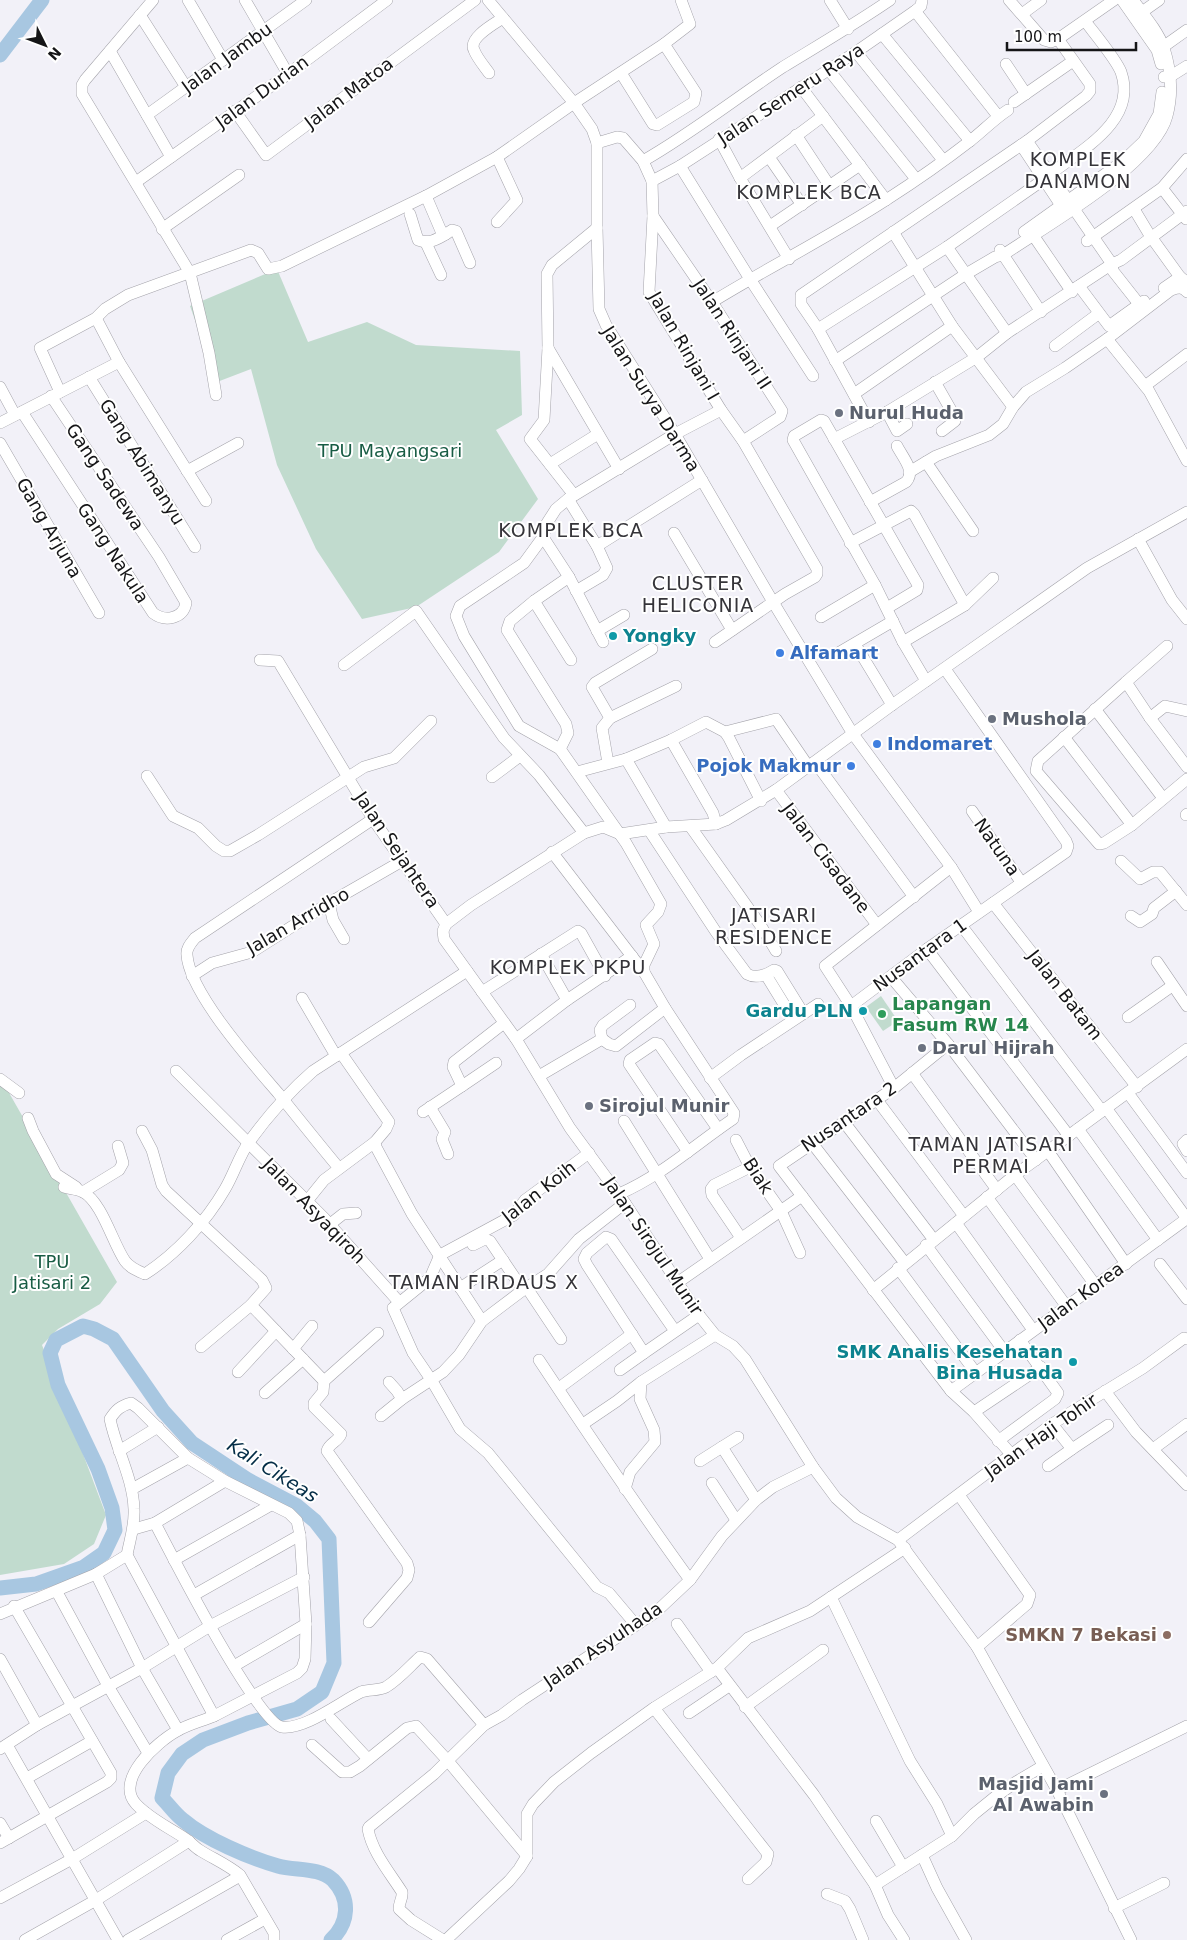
<svg xmlns="http://www.w3.org/2000/svg" width="1187" height="1940" viewBox="0 0 1187 1940" font-family="'DejaVu Sans',sans-serif">
<style>
.green{fill:#c1dbce}
.lines{fill:none;stroke-linecap:round;stroke-linejoin:round}
.river{stroke:#a8c7e1;stroke-width:15}
.minor-casing{stroke:#a4a3aa;stroke-width:12}
.minor{stroke:#fff;stroke-width:11}
.worship-dot{fill:#6b7280;stroke:#fff;stroke-width:2}
.culture-dot{fill:#0f9aa8;stroke:#fff;stroke-width:2}
.shop-dot{fill:#3f7fe0;stroke:#fff;stroke-width:2}
.leisure-dot{fill:#2e9e5b;stroke:#fff;stroke-width:2}
.education-dot{fill:#8d6e63;stroke:#fff;stroke-width:2}
.labels{text-anchor:middle;stroke-width:4;stroke-linejoin:round;paint-order:stroke}
.street-label{font-size:18px;fill:#151517;stroke:#fff}
.worship-label{font-size:18px;font-weight:bold;fill:#5b616d;stroke:#fff;text-anchor:start}
.park-label{font-size:18px;fill:#185c44;stroke:#fff}
.culture-label{font-size:18px;font-weight:bold;fill:#0d838f;stroke:#fff;text-anchor:end}
.shop-label{font-size:18px;font-weight:bold;fill:#366cbe;stroke:#fff;text-anchor:start}
.leisure-label{font-size:18px;font-weight:bold;fill:#27864d;stroke:#fff;text-anchor:start}
.education-label{font-size:18px;font-weight:bold;fill:#785e54;stroke:#fff;text-anchor:end}
.neighbourhood-label{font-size:19px;letter-spacing:1px;fill:#353439;stroke:#fff}
.water-label{font-size:19px;font-style:italic;fill:#042d46;stroke:#fff}
</style>
<rect width="100%" height="100%" fill="#f2f1f8"/>
<g class="green">
<polygon points="277,269 308,342 367,322 416,345 520,351 522,415 496,430 538,499 499,552 416,607 362,619 316,549 277,465 251,369 217,382 190,306"/>
<polygon points="881,996 898,1021 883,1031 866,1007"/>
<polygon points="0,1077 117,1282 100,1304 58,1329 42,1345 106,1515 94,1544 64,1564 0,1575"/>
</g>
<g class="lines">
<g class="river">
<polyline points="0,55 42,0"/>
<path d="M0 1588 36 1584 84 1567 104 1553 115 1530 112 1508 98 1469 58 1385 50 1353 56 1340 83 1326 94 1329 113 1339 163 1411 192 1443 248 1480 297 1506 315 1521 329 1539 334 1663 322 1692 297 1709 248 1723 203 1740 182 1754 168 1773 162 1798C169 1805 175 1814 183 1820 205 1839 250 1858 278 1866 295 1871 319 1867 333 1880 351 1899 349 1923 331 1940"/>
</g>
<g class="minor-casing">
<g id="minor">
<polyline points="153,0 85,80 82,85 82,94 190,273 209,353 216,395"/>
<polyline points="188,0 223,60"/>
<polyline points="245,0 288,74"/>
<polyline points="488,0 574,103 592,129 597,143 597,228 599,309 606,325 675,434 773,602 853,734 951,867 979,912"/>
<polyline points="830,0 848,29"/>
<polyline points="1009,0 1044,40 1051,42 1058,39 1114,0"/>
<polyline points="1122,0 1157,50 1161,64"/>
<polyline points="915,11 998,116"/>
<polyline points="1142,12 1159,0"/>
<polyline points="1022,14 1041,0"/>
<polyline points="140,15 186,87"/>
<polyline points="882,34 970,141"/>
<polyline points="1163,47 1187,30"/>
<polyline points="110,51 171,157"/>
<polyline points="856,52 943,160"/>
<polyline points="1006,64 1026,94"/>
<polyline points="828,69 916,179"/>
<path d="M489 73C484 66 477 58 474 50 468 38 494 24 503 18"/>
<polyline points="621,73 653,124 657,125 694,102 696,93 664,44"/>
<polyline points="1164,77 1171,76 1187,66"/>
<polyline points="801,87 886,200"/>
<polyline points="1014,102 1073,61"/>
<polyline points="235,111 266,155 475,0"/>
<polyline points="147,115 306,0"/>
<polyline points="796,135 829,185"/>
<polyline points="719,139 740,178 789,259"/>
<polyline points="1027,141 1112,264 1113,271 1139,304"/>
<polyline points="597,143 617,137 623,138 643,161 652,181 653,216 649,292 721,410 743,441 817,569 817,574 815,577 785,594 715,642"/>
<polyline points="1021,145 1066,213"/>
<polyline points="769,157 802,205"/>
<path d="M643 161C692 133 736 98 783 67 819 45 855 24 890 0"/>
<polyline points="680,166 750,279 813,376"/>
<path d="M1049 175C1081 150 1138 121 1121 72 1116 59 1094 33 1085 21"/>
<polyline points="740,178 823,116"/>
<polyline points="652,181 680,166 856,52 915,11 921,6 922,0"/>
<polyline points="136,182 288,74 387,0"/>
<polyline points="1162,188 1186,219"/>
<polyline points="426,196 441,231 446,234 452,230 456,231 470,263"/>
<polyline points="1134,209 1149,234 1180,277"/>
<path d="M410 214 418 240C429 244 436 240 446 234"/>
<polyline points="653,216 712,302 782,411 780,417 743,441"/>
<polyline points="497,222 517,200 497,157"/>
<polyline points="770,226 860,165"/>
<polyline points="162,229 239,175"/>
<polyline points="893,232 952,326 1013,407"/>
<polyline points="1024,232 1122,162 1144,141 1159,114 1162,92"/>
<polyline points="1033,235 1072,292"/>
<polyline points="1087,241 1162,188 1187,159"/>
<polyline points="426,243 441,275"/>
<polyline points="947,247 1007,333"/>
<polyline points="1000,250 1041,312"/>
<polyline points="1079,286 1109,326 1144,301"/>
<polyline points="1164,288 1180,277 1187,282"/>
<path d="M712 302C769 267 829 237 886 200 914 182 943 162 970 141 983 131 994 119 1008 110"/>
<polyline points="96,318 119,362 206,501"/>
<polyline points="818,329 947,247 1043,180"/>
<polyline points="1107,339 1149,391 1187,461"/>
<polyline points="1055,346 1098,314"/>
<polyline points="548,348 619,469"/>
<path d="M835 361 966 274 995 257 1003 255C1046 226 1154 165 1167 116 1173 94 1171 70 1164 48 1158 31 1144 15 1133 0"/>
<polyline points="89,377 195,547"/>
<polyline points="935,382 955,417 955,421 942,431"/>
<polyline points="1145,386 1187,354"/>
<polyline points="0,387 15,415"/>
<polyline points="60,392 40,348 96,318 105,309 128,295 251,250 258,253 268,269 282,266 426,196 497,157 574,103 664,44 690,24 681,0"/>
<polyline points="854,394 952,326"/>
<path d="M22 412 153 613C165 622 183 619 186 603L159 557 51 396"/>
<polyline points="887,412 897,431 907,424"/>
<polyline points="869,422 818,329 801,304 801,295 1027,141 1086,96 1090,91 1090,84 1058,39"/>
<polyline points="0,423 119,362"/>
<polyline points="834,439 887,412 977,357 1007,333 1112,264 1121,260 1187,211"/>
<polyline points="0,443 99,613"/>
<polyline points="926,462 973,531"/>
<polyline points="550,464 598,434"/>
<polyline points="187,471 238,443"/>
<path d="M911 471 936 456 989 435 1003 424 1013 407 1026 392 1065 368 1107 339 1171 290C1177 288 1182 286 1187 292"/>
<polyline points="574,495 530,439 544,420 548,348 547,274 552,265 597,228"/>
<polyline points="568,499 597,546 607,568 603,575 576,591"/>
<path d="M870 502 906 482C916 471 903 458 897 446"/>
<polyline points="674,533 732,630"/>
<polyline points="543,537 569,577 603,642"/>
<polyline points="1138,539 1172,600 1187,619"/>
<polyline points="850,543 911,511 914,514 965,605"/>
<polyline points="597,546 702,480"/>
<polyline points="534,601 571,660"/>
<polyline points="887,608 917,590 918,585 824,421 821,420 794,436 793,440 875,585 903,642 926,681"/>
<polyline points="821,617 875,585"/>
<polyline points="597,631 624,615"/>
<polyline points="903,642 965,605 993,578"/>
<polyline points="855,644 892,705"/>
<polyline points="840,652 893,621"/>
<polyline points="260,660 278,661 373,819 446,924"/>
<polyline points="344,665 416,611 504,738 539,775 584,833"/>
<polyline points="1126,682 1167,646"/>
<polyline points="1095,709 1163,798"/>
<polyline points="610,718 676,686"/>
<polyline points="1150,718 1165,706 1187,711"/>
<polyline points="725,732 776,719 808,766"/>
<polyline points="1064,737 1132,825"/>
<polyline points="671,740 713,813 716,824"/>
<polyline points="560,749 568,733 566,724 507,630 510,621 534,601 569,577"/>
<polyline points="626,759 666,827"/>
<polyline points="815,762 914,897"/>
<polyline points="608,763 602,728 610,718 592,687 595,683 652,649"/>
<polyline points="1187,767 1150,718 1126,682 1038,761 1036,771 1099,844 1104,843 1132,825 1187,779"/>
<polyline points="577,772 626,759 671,740 706,722 725,732 729,738 761,801"/>
<polyline points="147,776 173,816 198,828 216,846 224,851 230,851 258,835 364,767 394,758 431,721"/>
<polyline points="492,777 520,756"/>
<polyline points="776,790 877,925"/>
<polyline points="972,811 1021,882"/>
<polyline points="1186,815 1187,814"/>
<polyline points="690,826 761,926 776,951"/>
<path d="M649 830 716 932 747 974C756 979 766 975 774 970L777 971 803 1013"/>
<path d="M552 852 644 972 665 1008 734 1113 733 1119C696 1144 661 1176 619 1194"/>
<polyline points="1121,861 1140,879 1153,872 1160,872 1187,905"/>
<polyline points="329,903 333,920 344,939"/>
<polyline points="993,903 1137,1087"/>
<polyline points="1131,916 1140,922 1152,914 1154,908 1176,891"/>
<polyline points="961,925 1102,1111"/>
<polyline points="927,949 1069,1136"/>
<polyline points="541,954 567,1000"/>
<polyline points="1157,962 1187,1006"/>
<polyline points="644,972 644,965 654,944 646,925 658,912 661,904 626,843 560,749 519,726 464,636 456,616 460,606 524,563 543,537 547,523 556,509 568,499 675,434 721,410"/>
<polyline points="766,975 793,1019"/>
<polyline points="192,976 212,963 252,952 329,903 402,861"/>
<polyline points="891,977 948,1044 1036,1160"/>
<polyline points="482,992 578,931 581,933 605,976"/>
<polyline points="302,998 336,1056"/>
<polyline points="851,1006 927,949 1066,852 1068,846 1066,841 945,669"/>
<polyline points="1128,1017 1172,986"/>
<polyline points="516,1039 567,1000 632,956"/>
<polyline points="602,1039 600,1030 603,1025 630,1005"/>
<polyline points="948,1044 894,1088 779,1166 951,1391 974,1412 1011,1454"/>
<polyline points="341,1053 389,1122 386,1129 375,1142 376,1147 412,1214 482,1321"/>
<polyline points="176,1071 324,1218 399,1302"/>
<polyline points="912,1073 997,1190"/>
<polyline points="539,1076 602,1039 609,1044 616,1046 665,1008"/>
<polyline points="710,1078 741,1055 818,1004"/>
<polyline points="0,1079 19,1093"/>
<polyline points="462,1086 496,1063"/>
<polyline points="894,1088 851,1006 825,966 951,867"/>
<polyline points="1128,1093 1187,1173"/>
<polyline points="877,1100 964,1216"/>
<polyline points="430,1107 445,1132 442,1139 448,1154"/>
<polyline points="423,1112 462,1086 453,1067 454,1062 504,1023"/>
<polyline points="28,1118 33,1131 56,1174 76,1187"/>
<polyline points="624,1121 710,1259"/>
<polyline points="844,1122 934,1240"/>
<polyline points="1078,1129 1158,1240"/>
<polyline points="142,1131 152,1150 162,1185 166,1191 262,1280 266,1288 251,1305 324,1381 378,1333"/>
<polyline points="736,1140 750,1167 781,1211 800,1253"/>
<polyline points="1187,1140 1183,1144 1187,1151"/>
<polyline points="812,1143 905,1263"/>
<polyline points="1048,1151 1126,1264"/>
<polyline points="688,1152 629,1064 630,1060 655,1043 659,1044 718,1129"/>
<polyline points="589,1153 525,1200 514,1215 440,1255 430,1278 393,1308 413,1353 432,1381 460,1429 488,1453 597,1587 609,1593 636,1625"/>
<path d="M338 1167C318 1143 298 1118 278 1093 253 1064 189 992 187 955 186 948 191 943 195 938L373 819"/>
<polyline points="1015,1175 1096,1286"/>
<path d="M64 1187C70 1189 78 1189 83 1192 102 1202 113 1244 125 1261 130 1268 138 1271 145 1274 176 1254 206 1222 225 1189 234 1174 239 1156 249 1142 267 1117 290 1091 313 1071L467 971"/>
<polyline points="83,1192 119,1170 123,1163 118,1146"/>
<polyline points="987,1197 1067,1307"/>
<polyline points="307,1201 324,1180 375,1142"/>
<polyline points="956,1223 1033,1330"/>
<polyline points="329,1225 343,1214 356,1213"/>
<polyline points="741,1238 712,1195 711,1189 714,1185 750,1167"/>
<polyline points="473,1245 485,1239 490,1241 523,1290"/>
<polyline points="926,1245 1004,1351"/>
<polyline points="1160,1264 1187,1299"/>
<polyline points="898,1268 976,1373"/>
<polyline points="677,1283 802,1196"/>
<polyline points="460,1288 503,1260"/>
<polyline points="527,1288 561,1339"/>
<polyline points="873,1290 1015,1175 1187,1049"/>
<polyline points="675,1331 611,1239 606,1237 587,1253 584,1259 587,1265 644,1353 699,1315"/>
<polyline points="201,1347 251,1305"/>
<polyline points="293,1349 312,1326"/>
<path d="M539 1360C588 1434 638 1508 690 1580"/>
<polyline points="620,1370 644,1353"/>
<polyline points="238,1372 276,1331"/>
<path d="M324 1381 323 1392 314 1403V1407L341 1434C338 1442 329 1443 327 1451L407 1563 409 1570 407 1578 369 1622"/>
<polyline points="389,1382 397,1391 402,1399 443,1372 459,1355 482,1321 523,1290 548,1274 579,1239 625,1203"/>
<polyline points="563,1385 632,1334"/>
<polyline points="951,1391 1185,1220 1185,1216 1106,1108"/>
<polyline points="1105,1391 1136,1432 1187,1485"/>
<polyline points="265,1393 303,1359"/>
<polyline points="974,1412 1041,1367"/>
<polyline points="381,1416 402,1399"/>
<polyline points="583,1424 617,1401 641,1382"/>
<polyline points="1052,1424 1072,1449 1108,1425"/>
<polyline points="738,1437 722,1447 756,1500"/>
<polyline points="998,1441 1055,1399 1058,1393 1020,1340"/>
<polyline points="1153,1449 1187,1424"/>
<polyline points="119,1451 158,1427"/>
<polyline points="700,1461 722,1447"/>
<polyline points="1048,1466 1072,1449"/>
<polyline points="712,1483 736,1520"/>
<polyline points="132,1489 188,1458"/>
<polyline points="625,1489 630,1472 655,1442 654,1430 640,1399 641,1382 715,1335"/>
<polyline points="959,1495 1030,1595 1027,1604 977,1647"/>
<path d="M155 1523C170 1552 257 1723 282 1727 305 1730 340 1702 361 1692 369 1689 379 1691 386 1687 399 1679 410 1666 420 1657L427 1659 484 1725"/>
<polyline points="134,1529 155,1523 225,1481"/>
<polyline points="898,1540 1052,1424 1143,1368 1184,1338 1187,1339"/>
<polyline points="127,1555 214,1716"/>
<polyline points="174,1560 271,1505"/>
<polyline points="96,1574 142,1668 178,1730"/>
<polyline points="57,1592 108,1686 148,1753"/>
<polyline points="194,1595 300,1535"/>
<polyline points="831,1597 910,1761 937,1804 952,1836"/>
<path d="M0 1614 96 1574 127 1555C130 1539 135 1525 134 1509 133 1478 116 1449 110 1419 116 1410 120 1406 131 1403L138 1408 188 1458 225 1481 289 1513 297 1521 300 1535 306 1624 305 1659 302 1668 297 1673C270 1687 243 1701 216 1715 203 1721 189 1724 177 1731 157 1742 114 1780 136 1804 150 1819 170 1828 186 1839 192 1843 195 1848 201 1851 214 1859 228 1865 240 1875L274 1933V1940"/>
<polyline points="677,1624 711,1672"/>
<polyline points="0,1659 37,1725"/>
<polyline points="234,1666 306,1624"/>
<polyline points="717,1668 814,1795 875,1885 888,1915 904,1940"/>
<polyline points="745,1707 823,1650"/>
<polyline points="654,1708 768,1854 766,1862 748,1879"/>
<polyline points="689,1713 729,1686"/>
<polyline points="331,1719 368,1759"/>
<polyline points="7,1745 118,1940"/>
<polyline points="312,1745 342,1772 350,1772 360,1766 407,1728 416,1726 448,1761 527,1856"/>
<polyline points="0,1749 37,1725 142,1668 210,1626 304,1577"/>
<polyline points="27,1778 92,1741"/>
<polyline points="1057,1790 1187,1726"/>
<polyline points="876,1821 903,1867"/>
<polyline points="0,1823 9,1838"/>
<polyline points="0,1843 107,1782 111,1778 111,1773 14,1606"/>
<polyline points="922,1855 937,1888 966,1940"/>
<polyline points="875,1885 952,1836 974,1814 995,1797 1016,1782 1043,1766"/>
<polyline points="827,1894 845,1901 850,1909 863,1940"/>
<polyline points="0,1898 72,1859 146,1813"/>
<polyline points="1114,1908 1164,1883"/>
<polyline points="25,1940 96,1900 189,1841"/>
<polyline points="128,1940 240,1876"/>
<polyline points="227,1940 265,1919"/>
<path d="M443 1940 411 1920 399 1909C399 1902 403 1898 402 1892 390 1873 372 1852 368 1829L369 1827 434 1774 484 1725 502 1715 522 1700 656 1612 690 1580 722 1536 756 1500 773 1487 813 1467"/>
<polyline points="446,1940 509,1881 519,1869 527,1856 527,1814 533,1804 554,1782 591,1753 654,1708 717,1668 748,1638 810,1611 905,1548"/>
<polyline points="1131,1940 1057,1790 977,1647 898,1540 857,1517 836,1498 813,1467 745,1359 733,1346 715,1335 699,1315 625,1203 570,1128 516,1039 444,939 443,931 446,924 471,905 584,833 603,827 620,834 666,827 716,824 726,820 776,790 892,705 1087,568 1187,512"/>
</g>
</g>
<use href="#minor" class="minor"/>
</g>
<g class="worship-dot">
<circle cx="839" cy="413" r="5"/>
<circle cx="992" cy="719" r="5"/>
<circle cx="922" cy="1048" r="5"/>
<circle cx="589" cy="1106" r="5"/>
<circle cx="1104" cy="1794" r="5"/>
</g>
<g class="culture-dot">
<circle cx="613" cy="636" r="5"/>
<circle cx="863" cy="1011" r="5"/>
<circle cx="1073" cy="1362" r="5"/>
</g>
<g class="shop-dot">
<circle cx="780" cy="653" r="5"/>
<circle cx="877" cy="744" r="5"/>
<circle cx="851" cy="766" r="5"/>
</g>
<circle class="leisure-dot" cx="882" cy="1014" r="5"/>
<circle class="education-dot" cx="1167" cy="1635" r="5"/>
<g class="labels">
<g class="street-label">
<text transform="translate(227 58) rotate(-36)" y="6">Jalan Jambu</text>
<text transform="translate(262 92) rotate(-36)" y="6">Jalan Durian</text>
<text transform="translate(349 93) rotate(-37)" y="6">Jalan Matoa</text>
<text transform="translate(791 94) rotate(-33)" y="6">Jalan Semeru Raya</text>
<text transform="translate(732 334) rotate(57)" y="6">Jalan Rinjani II</text>
<text transform="translate(684 346) rotate(60)" y="6">Jalan Rinjani I</text>
<text transform="translate(651 399) rotate(58)" y="6">Jalan Surya Darma</text>
<text transform="translate(142 462) rotate(58)" y="6">Gang Abimanyu</text>
<text transform="translate(105 477) rotate(56)" y="6">Gang Sadewa</text>
<text transform="translate(49 528) rotate(60)" y="6">Gang Arjuna</text>
<text transform="translate(113 553) rotate(57)" y="6">Gang Nakula</text>
<text transform="translate(997 847) rotate(55)" y="6">Natuna</text>
<text transform="translate(397 850) rotate(56)" y="6">Jalan Sejahtera</text>
<text transform="translate(826 858) rotate(53)" y="6">Jalan Cisadane</text>
<text transform="translate(298 921) rotate(-30)" y="6">Jalan Arridho</text>
<text transform="translate(920 955) rotate(-36)" y="6">Nusantara 1</text>
<text transform="translate(1065 995) rotate(52)" y="6">Jalan Batam</text>
<text transform="translate(849 1117) rotate(-34)" y="6">Nusantara 2</text>
<text transform="translate(758 1176) rotate(57)" y="6">Biak</text>
<text transform="translate(539 1192) rotate(-38)" y="6">Jalan Koih</text>
<text transform="translate(314 1211) rotate(46)" y="6">Jalan Asyaqiroh</text>
<text transform="translate(653 1246) rotate(56)" y="6">Jalan Sirojul Munir</text>
<text transform="translate(1081 1296) rotate(-36)" y="6">Jalan Korea</text>
<text transform="translate(1041 1436) rotate(-35)" y="6">Jalan Haji Tohir</text>
<text transform="translate(603 1645) rotate(-34)" y="6">Jalan Asyuhada</text>
</g>
<g class="worship-label">
<text x="849" y="419">Nurul Huda</text>
<text x="1002" y="725">Mushola</text>
<text x="932" y="1054">Darul Hijrah</text>
<text x="599" y="1112">Sirojul Munir</text>
<text x="1094" y="1790" text-anchor="end">Masjid Jami<tspan x="1094" dy="21">Al Awabin</tspan></text>
</g>
<g class="park-label">
<text x="390" y="457">TPU Mayangsari</text>
<text x="52" y="1268">TPU<tspan x="52" dy="21">Jatisari 2</tspan></text>
</g>
<g class="culture-label">
<text x="623" y="642" text-anchor="start">Yongky</text>
<text x="853" y="1017">Gardu PLN</text>
<text x="1063" y="1358">SMK Analis Kesehatan<tspan x="1063" dy="21">Bina Husada</tspan></text>
</g>
<g class="shop-label">
<text x="790" y="659">Alfamart</text>
<text x="887" y="750">Indomaret</text>
<text x="841" y="772" text-anchor="end">Pojok Makmur</text>
</g>
<g class="leisure-label">
<text x="892" y="1010">Lapangan<tspan x="892" dy="21">Fasum RW 14</tspan></text>
</g>
<g class="education-label">
<text x="1157" y="1641">SMKN 7 Bekasi</text>
</g>
<g class="neighbourhood-label">
<text x="1078" y="166">KOMPLEK<tspan x="1078" dy="22">DANAMON</tspan></text>
<text x="809" y="199">KOMPLEK BCA</text>
<text x="571" y="537">KOMPLEK BCA</text>
<text x="698" y="590">CLUSTER<tspan x="698" dy="22">HELICONIA</tspan></text>
<text x="774" y="922">JATISARI<tspan x="774" dy="22">RESIDENCE</tspan></text>
<text x="568" y="974">KOMPLEK PKPU</text>
<text x="991" y="1151">TAMAN JATISARI<tspan x="991" dy="22">PERMAI</tspan></text>
<text x="484" y="1289">TAMAN FIRDAUS X</text>
</g>
<g class="water-label">
<text transform="translate(273 1470) rotate(32)" y="7">Kali Cikeas</text>
</g>
</g>
<g transform="translate(45 45) rotate(132)" stroke="#ffffff" stroke-width="4" paint-order="stroke">
<path d="M0-4L9 19L0 12L-9 19Z" fill="#151517"/>
<text y="-8" font-size="14" font-weight="bold" text-anchor="middle" fill="#151517">N</text>
</g>
<path d="M1007 42v8h129v-8" fill="none" stroke="#151517" stroke-width="2.5"/>
<text x="1014" y="42" font-size="15" fill="#151517" stroke="#ffffff" stroke-width="4" paint-order="stroke">100 m</text>
</svg>
